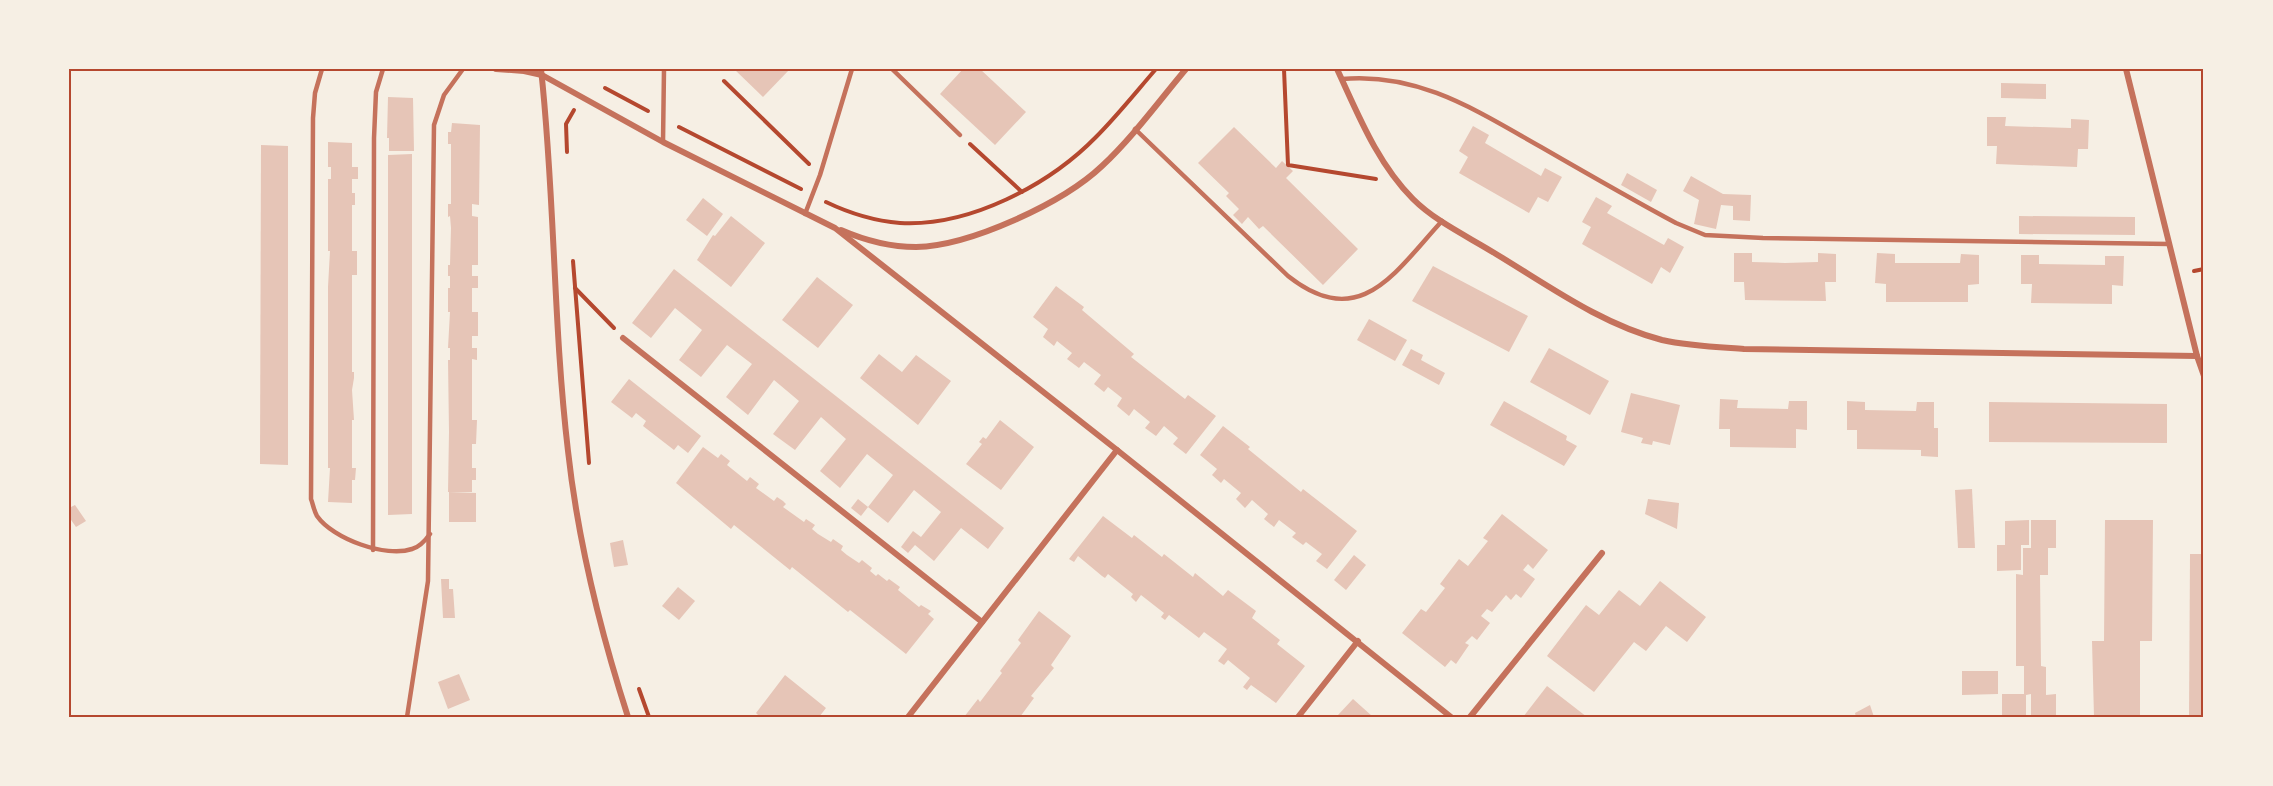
<svg xmlns="http://www.w3.org/2000/svg" width="2273" height="786" viewBox="0 0 2273 786" font-family="Manrope,sans-serif">
<style>
.building{fill:#e6c5b7}
.lines{fill:none;stroke-linecap:round;stroke-linejoin:round}
.path{stroke:#b5482f;stroke-width:4}
.service{stroke:#c5725c;stroke-width:4.5}
.minor{stroke:#c5725c;stroke-width:6}
.neatline{fill:none;stroke:#b5482f;stroke-width:2}
</style>
<rect width="100%" height="100%" fill="#f6efe4"/>
<g class="building">
<polygon points="734,69 790,69 763,97"/>
<polygon points="963,69 980,69 1026,112 995,145 940,94"/>
<polygon points="2001,83 2046,84 2046,99 2001,98"/>
<polygon points="388,97 413,98 414,151 389,151 389,138 387,138"/>
<polygon points="1987,117 2006,117 2005,126 2071,128 2071,119 2089,120 2088,149 2078,149 2077,167 1996,164 1997,146 1987,146"/>
<polygon points="452,123 480,125 479,205 472,204 472,216 478,217 478,265 472,265 472,276 478,276 478,288 472,288 472,312 478,312 478,336 472,336 472,348 477,348 477,360 472,359 472,420 477,420 476,444 472,444 472,468 476,468 476,480 472,480 472,492 448,492 449,432 448,360 450,360 450,348 448,348 450,312 448,312 448,288 450,288 450,276 448,276 448,265 450,265 451,228 450,216 448,217 448,204 451,204 451,144 448,144 448,132 451,132"/>
<polygon points="1473,126 1489,135 1485,143 1541,176 1545,168 1562,177 1548,202 1538,197 1529,213 1459,173 1468,157 1459,151"/>
<polygon points="1234,127 1276,168 1282,161 1293,171 1286,178 1358,249 1323,285 1263,226 1259,229 1248,217 1242,224 1233,215 1239,209 1226,196 1229,193 1198,163"/>
<polygon points="328,142 352,143 352,167 358,167 358,179 352,179 352,193 355,193 355,205 352,205 352,251 357,251 357,275 352,275 352,372 354,372 354,378 352,390 354,420 352,420 352,468 356,468 355,480 352,480 352,503 328,502 330,468 328,468 328,287 330,251 328,251 328,179 331,179 331,167 328,167"/>
<polygon points="261,145 288,146 288,465 260,464"/>
<polygon points="412,154 412,514 388,515 388,155"/>
<polygon points="1627,173 1657,190 1651,202 1621,185"/>
<polygon points="1691,176 1723,194 1751,195 1750,221 1733,220 1733,206 1721,205 1716,229 1694,224 1699,200 1683,191"/>
<polygon points="1596,197 1612,206 1607,213 1664,245 1668,238 1684,247 1670,273 1661,267 1652,284 1582,244 1591,227 1582,222"/>
<polygon points="703,198 723,214 707,236 686,220"/>
<polygon points="731,216 765,243 731,287 697,260 713,235 715,236"/>
<polygon points="2019,216 2135,217 2135,235 2019,234"/>
<polygon points="1734,253 1752,253 1752,262 1785,263 1818,262 1818,253 1836,254 1836,282 1825,282 1826,301 1745,300 1744,282 1734,282"/>
<polygon points="1877,253 1895,254 1895,263 1960,263 1961,254 1979,255 1979,284 1968,285 1968,302 1886,302 1886,284 1875,283"/>
<polygon points="2021,255 2039,255 2039,264 2105,265 2105,256 2124,256 2123,286 2112,285 2112,304 2031,303 2032,284 2021,284"/>
<polygon points="1433,266 1528,316 1509,352 1412,301"/>
<polygon points="674,269 1004,528 988,549 961,528 934,561 915,545 908,553 901,547 913,531 921,537 941,512 914,490 888,523 868,507 893,475 867,454 840,488 820,471 846,439 821,417 795,450 773,434 799,401 774,380 748,415 726,397 752,364 727,345 701,377 679,360 702,330 675,308 651,338 632,323"/>
<polygon points="817,277 853,305 818,348 782,320"/>
<polygon points="1056,286 1084,307 1082,310 1134,354 1131,357 1185,399 1188,395 1216,416 1186,454 1173,444 1178,438 1164,426 1156,436 1145,428 1150,422 1134,409 1129,416 1117,406 1122,398 1108,387 1104,392 1094,384 1101,375 1084,362 1079,368 1067,359 1072,353 1057,341 1054,346 1043,337 1048,329 1033,317"/>
<polygon points="1369,319 1407,340 1395,361 1357,340"/>
<polygon points="1549,348 1609,381 1590,415 1530,382"/>
<polygon points="1411,349 1423,355 1421,360 1445,373 1439,385 1402,365"/>
<polygon points="879,354 902,372 916,355 951,381 918,425 860,378"/>
<polygon points="629,379 701,436 688,453 678,445 674,450 643,426 646,421 636,413 632,418 611,402"/>
<polygon points="1631,393 1680,405 1670,445 1653,441 1652,445 1641,443 1643,438 1621,432"/>
<polygon points="1720,399 1738,400 1737,408 1788,409 1789,401 1807,401 1807,430 1796,429 1796,448 1730,447 1730,429 1719,429"/>
<polygon points="1504,401 1567,436 1566,440 1577,446 1564,466 1490,425"/>
<polygon points="1847,401 1865,402 1865,410 1916,411 1917,402 1934,402 1934,428 1938,428 1938,457 1921,456 1921,450 1857,449 1857,430 1847,430"/>
<polygon points="1989,402 2167,404 2167,443 1989,442"/>
<polygon points="1000,420 1034,447 1001,490 966,464 982,444 979,442 983,437 986,439"/>
<polygon points="1223,426 1250,447 1248,449 1301,492 1303,489 1357,531 1327,569 1316,561 1322,554 1306,542 1303,545 1292,537 1296,533 1279,520 1274,527 1264,519 1268,514 1252,500 1245,508 1236,499 1241,493 1224,479 1221,483 1212,475 1217,469 1200,455"/>
<polygon points="703,447 718,458 721,454 730,461 727,465 747,481 750,477 759,484 756,488 774,501 777,497 783,501 786,504 783,507 804,522 806,519 815,525 812,529 818,534 831,542 833,539 843,546 841,550 847,555 859,563 862,560 872,568 870,571 876,576 878,574 887,581 889,579 900,587 898,590 919,607 921,605 931,611 928,614 934,619 906,654 850,610 848,612 792,567 790,570 734,525 731,529 676,483"/>
<polygon points="1972,489 1975,548 1958,548 1955,490"/>
<polygon points="449,492 476,493 476,522 449,522"/>
<polygon points="858,499 868,507 861,516 851,508"/>
<polygon points="1648,499 1679,503 1677,529 1645,514"/>
<polygon points="75,505 86,521 76,527 69,517 69,508"/>
<polygon points="1502,514 1548,550 1533,569 1528,564 1523,570 1535,579 1521,598 1516,594 1511,600 1506,595 1492,612 1487,609 1481,616 1490,623 1477,640 1472,636 1465,643 1469,645 1456,664 1451,660 1445,667 1402,633 1421,609 1426,612 1445,588 1440,584 1459,559 1468,566 1488,541 1483,538"/>
<polygon points="1103,516 1132,538 1134,535 1162,557 1164,554 1193,577 1195,573 1223,596 1228,590 1256,611 1252,618 1280,640 1277,644 1305,666 1276,703 1251,685 1247,690 1243,687 1250,678 1228,660 1224,665 1218,661 1227,649 1204,632 1199,638 1169,615 1165,620 1161,617 1164,613 1141,595 1136,602 1131,597 1133,594 1108,574 1105,578 1102,576 1078,556 1074,562 1069,559"/>
<polygon points="2029,520 2029,545 2021,545 2021,570 1997,571 1997,545 2005,545 2005,521"/>
<polygon points="2031,520 2056,520 2056,548 2048,548 2048,575 2040,575 2041,666 2046,667 2046,695 2056,694 2056,717 2031,717 2031,694 2026,695 2026,717 2002,717 2002,694 2024,694 2024,666 2016,666 2016,574 2023,575 2023,548 2031,548"/>
<polygon points="2105,520 2153,520 2152,641 2140,641 2140,717 2094,717 2092,641 2104,641"/>
<polygon points="623,540 628,565 614,567 610,543"/>
<polygon points="2190,554 2204,554 2204,717 2189,717"/>
<polygon points="1354,555 1366,565 1346,590 1334,580"/>
<polygon points="441,579 449,579 449,589 453,589 455,618 443,618"/>
<polygon points="1660,581 1706,617 1687,642 1666,626 1646,651 1634,642 1594,692 1547,656 1586,605 1599,615 1619,590 1640,606"/>
<polygon points="678,587 695,601 679,620 662,606"/>
<polygon points="1039,611 1071,636 1051,665 1054,668 1031,696 1034,698 1020,717 964,717 978,699 980,702 1002,673 1000,671 1021,643 1018,640"/>
<polygon points="1962,671 1998,671 1998,694 1962,695"/>
<polygon points="459,674 470,700 448,709 438,682"/>
<polygon points="785,675 826,708 819,717 757,717 758,715 756,713"/>
<polygon points="1547,686 1587,717 1523,717"/>
<polygon points="1353,699 1372,716 1371,717 1341,717 1338,715"/>
<polygon points="1870,705 1874,717 1856,717 1855,713"/>
</g>
<g class="lines">
<g class="path">
<polyline points="1284,69 1288,165 1376,179"/>
<polyline points="724,81 809,164"/>
<polyline points="605,88 648,111"/>
<polyline points="679,127 801,189"/>
<polyline points="970,144 1022,192"/>
<polyline points="567,152 566,124 574,110"/>
<path d="M826 202C849 213 875 221 900 223 969 227 1049 185 1096 137 1117 116 1136 92 1156 69"/>
<polyline points="573,261 589,463"/>
<polyline points="2194,271 2204,269"/>
<polyline points="575,288 614,328"/>
<polyline points="639,689 649,717"/>
</g>
<g class="service">
<path d="M322 69 315 93 313 118 311 499C313 504 314 511 317 516 333 539 386 558 412 549 420 547 425 541 430 534"/>
<polyline points="892,69 960,135"/>
<path d="M1342 79C1419 72 1477 111 1541 147 1586 173 1631 199 1676 223L1705 235 1763 238 2169 244"/>
<path d="M1135 129 1288 276C1360 333 1395 272 1442 221"/>
<polyline points="663,142 664,69"/>
<polyline points="805,214 820,175 852,69"/>
<polyline points="373,550 374,138 376,92 383,69"/>
<polyline points="407,717 428,581 434,125 444,95 463,69"/>
</g>
<g class="minor">
<polyline points="496,69 524,71 542,75 663,142 835,228 1117,450 1451,717"/>
<path d="M541 69C555 196 553 324 568 451 578 542 600 630 628 717"/>
<path d="M1337 69C1358 114 1377 163 1413 199 1436 222 1469 237 1496 254 1549 286 1601 324 1662 340 1689 346 1716 347 1744 349L2197 356"/>
<polyline points="2126,69 2197,356 2204,376"/>
<path d="M841 230C864 240 891 247 916 247 970 246 1063 203 1102 166 1133 137 1159 101 1186 69"/>
<polyline points="623,338 982,622"/>
<polyline points="908,717 1117,450"/>
<polyline points="1298,717 1358,641"/>
<polyline points="1470,717 1602,553"/>
</g>
</g>
<rect width="2273" height="786" fill="none" stroke="#f6efe4" stroke-width="141"/>
<rect x="70" y="70" width="2132" height="646" class="neatline"/>
</svg>
